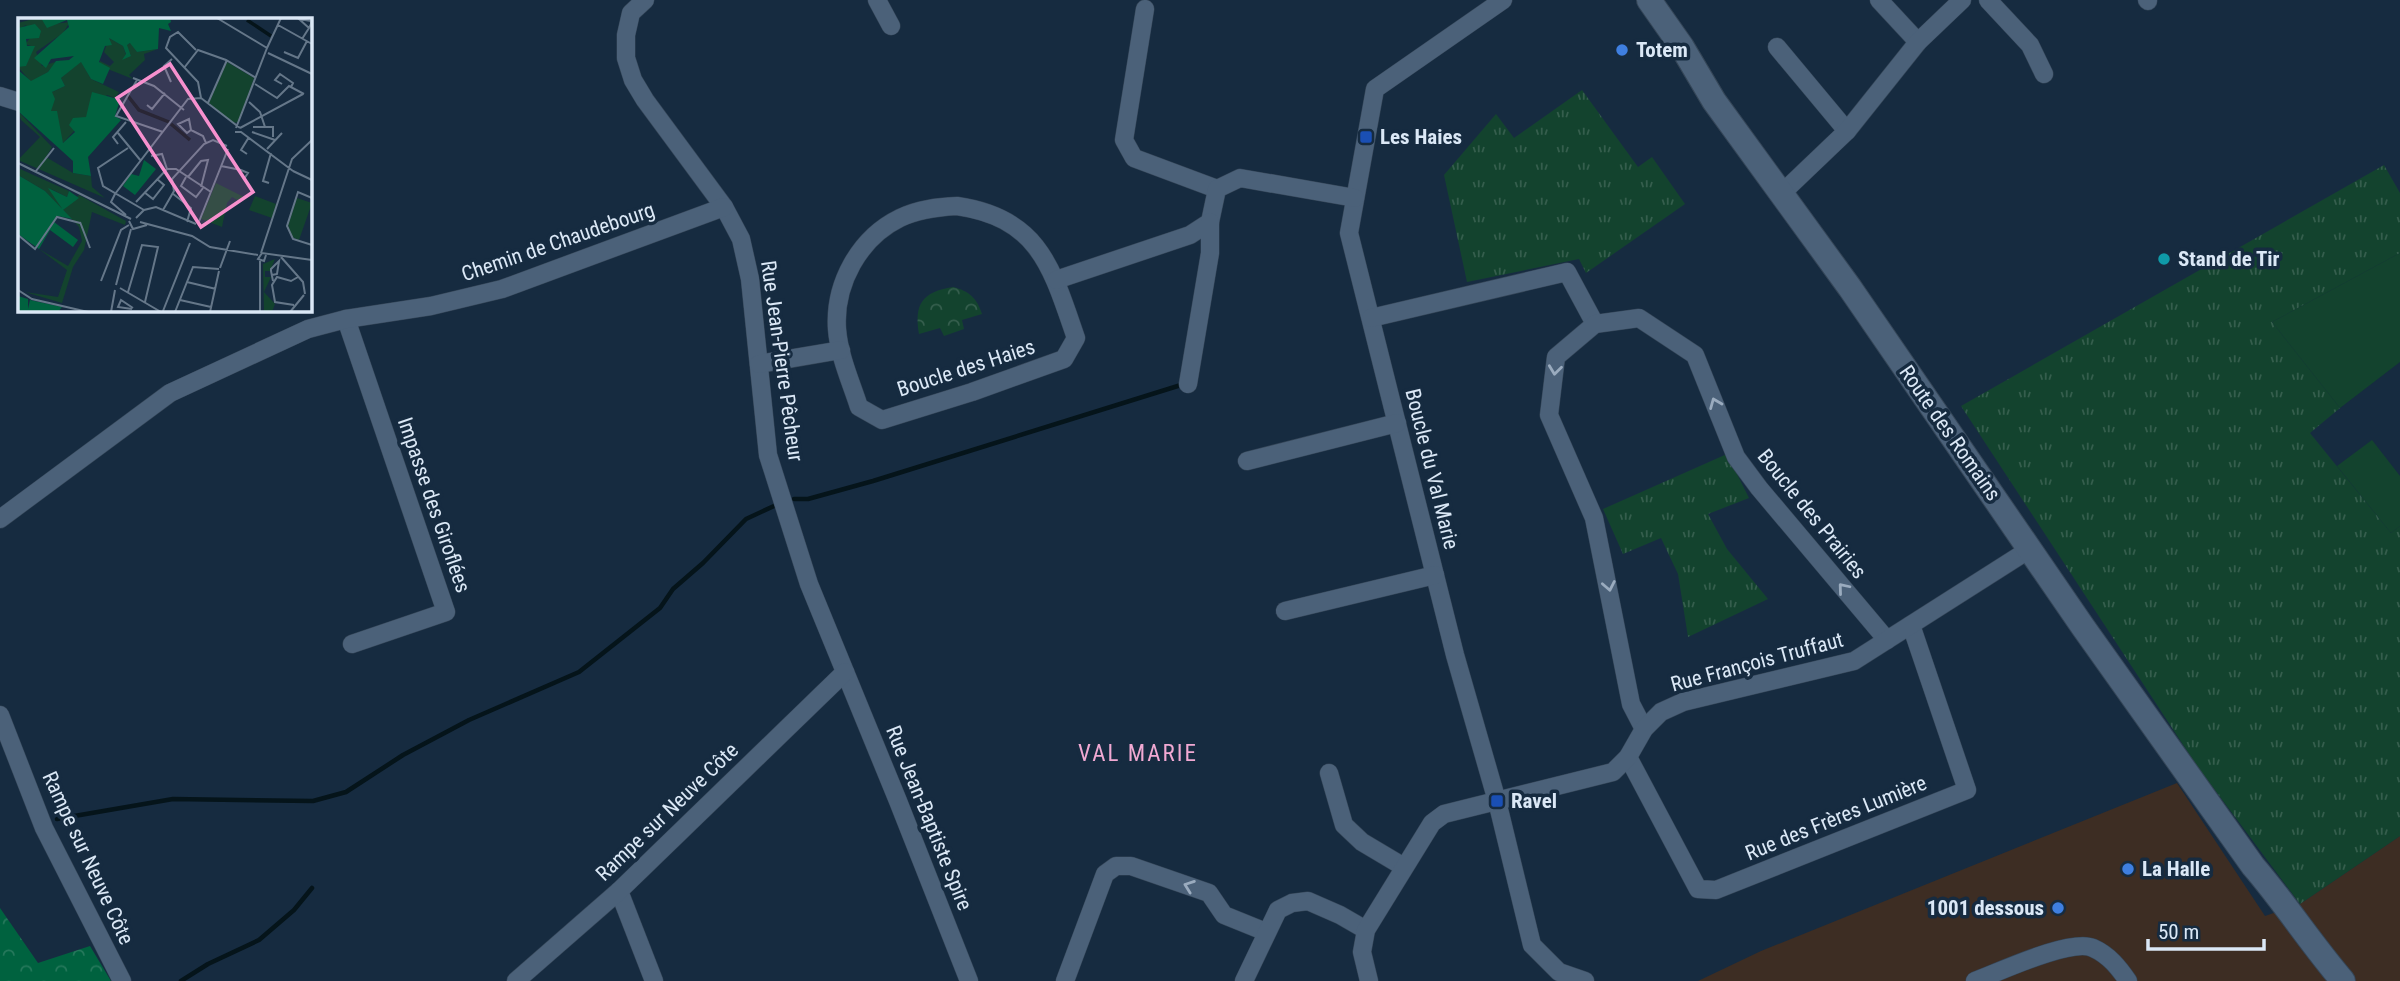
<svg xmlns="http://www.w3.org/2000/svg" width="2400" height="981" viewBox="0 0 2400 981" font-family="'Roboto Condensed',sans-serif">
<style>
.commercial{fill:#3d2d23}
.grass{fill:url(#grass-tufts)}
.forest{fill:url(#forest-crowns)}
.park{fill:url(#park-crowns)}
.garden{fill:#13432e}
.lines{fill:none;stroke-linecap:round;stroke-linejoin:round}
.stream{stroke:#05141a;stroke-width:4.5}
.street-casing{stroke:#354658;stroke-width:19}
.secondary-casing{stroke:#354658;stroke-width:26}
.street{stroke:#4b6179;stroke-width:18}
.secondary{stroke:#4b6179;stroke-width:24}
.oneway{stroke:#9aabbe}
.shop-dot{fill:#3f7fe0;stroke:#162b40;stroke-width:2.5}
.transit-dot{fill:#1a4fb4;stroke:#162b40;stroke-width:2.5}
.culture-dot{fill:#0f9aa8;stroke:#162b40;stroke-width:2.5}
.labels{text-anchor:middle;stroke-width:7;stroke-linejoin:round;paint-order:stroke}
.poi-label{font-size:21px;font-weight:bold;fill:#dbe8f6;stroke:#162b40;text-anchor:start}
.street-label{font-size:21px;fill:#dbe8f6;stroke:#162b40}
.neighbourhood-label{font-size:23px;letter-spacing:2px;fill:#f1a9d3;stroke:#162b40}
.inset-river{fill:none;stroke:#05141a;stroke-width:3.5}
.inset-road{fill:none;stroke:#657789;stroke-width:2}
.view{fill:#f790ce;fill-opacity:0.15;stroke:#f790ce;stroke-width:3.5}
.inset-edge{fill:none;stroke:#dbe8f6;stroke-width:3.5}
</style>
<defs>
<pattern id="grass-tufts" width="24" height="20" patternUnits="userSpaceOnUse" patternTransform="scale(1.75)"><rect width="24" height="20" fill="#13432e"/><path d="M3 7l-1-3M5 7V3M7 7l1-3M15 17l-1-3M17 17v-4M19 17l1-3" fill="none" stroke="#355e4d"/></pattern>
<pattern id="forest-crowns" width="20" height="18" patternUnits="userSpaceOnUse" patternTransform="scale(1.75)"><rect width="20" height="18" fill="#00623f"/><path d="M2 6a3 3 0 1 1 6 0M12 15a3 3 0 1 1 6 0" fill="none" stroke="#25785b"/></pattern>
<pattern id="park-crowns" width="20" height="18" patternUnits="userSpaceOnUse" patternTransform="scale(1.75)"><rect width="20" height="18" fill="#13432e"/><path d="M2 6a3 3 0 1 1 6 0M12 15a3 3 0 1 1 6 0" fill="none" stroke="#355e4d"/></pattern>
</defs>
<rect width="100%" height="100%" fill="#162b40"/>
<polygon class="commercial" points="2177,783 2265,916 2300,904 2400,836 2400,981 1698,981 1761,951"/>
<g class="grass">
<polygon points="1582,90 1638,167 1652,157 1685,204 1586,273 1579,259 1467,282 1444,175 1496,114 1514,138"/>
<polygon points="2384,165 2400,193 2400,253 2272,322 2340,408 2310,433 2391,533 2400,526 2400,836 2300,904 2197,766 1961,406"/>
<polygon points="1727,454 1749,498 1708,514 1727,549 1768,599 1688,637 1678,574 1661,538 1623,554 1603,509"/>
</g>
<polygon class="forest" points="0,908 38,963 90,946 111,981 0,981"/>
<path class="park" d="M953 287C969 291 977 298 982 314L962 320 964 329 944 336 940 328 919 334C914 304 922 292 953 287Z"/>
<g class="garden">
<polygon points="2400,253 2400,362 2340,408 2272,322"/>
<polygon points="2372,440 2400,476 2400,526 2391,533 2337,466"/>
</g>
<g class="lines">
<g class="stream">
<polyline points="794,499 808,499 873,481 1181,385"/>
<polyline points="57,819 173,799 313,801 346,792 403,755 469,720 579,672 660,608 673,589 703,563 746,519 774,506"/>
<polyline points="181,981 208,964 259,940 294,910 312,888"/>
</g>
<g class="street-casing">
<g id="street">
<polyline points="645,0 631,13 626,35 626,58 633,80 645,100 724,207 741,239 750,279 768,455 809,584 898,801 969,981"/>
<polyline points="877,0 891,26"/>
<polyline points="1503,0 1375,89 1349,233 1455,655 1497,801 1532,945 1559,972 1585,981"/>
<polyline points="1879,0 1918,42"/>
<polyline points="1988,0 2030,45 2044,74"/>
<polyline points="2147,0 2148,1"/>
<polyline points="1145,9 1124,140 1134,158 1217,189"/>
<polyline points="1777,47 1847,131"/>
<polyline points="0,96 19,102"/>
<polyline points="1780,195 1847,131 1918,42 1962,0"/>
<path d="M957 206C1040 218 1052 269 1076 338L1064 359 972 392 882 420 859 407C851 382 839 356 837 329 834 284 859 238 900 218 918 209 938 207 957 206Z"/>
<polyline points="1056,280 1190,235 1210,222 1217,189 1240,178 1355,198"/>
<polyline points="1371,318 1567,272 1595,324"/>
<polyline points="346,319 446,612 352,644"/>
<polyline points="759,364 841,350"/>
<polyline points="1188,384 1210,253 1210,222"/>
<polyline points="1247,461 1397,423"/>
<polyline points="0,519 170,393 308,329 346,319 431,306 502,289 724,207"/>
<polyline points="1285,611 1435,575"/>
<polyline points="0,715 44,828 122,981"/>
<polyline points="1644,729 1631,704 1594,518 1549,415 1556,357 1595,324 1639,318 1695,355 1736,457 1759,488 1887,640"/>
<polyline points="1628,757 1698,889 1716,890 1967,790 1911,625"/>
<polyline points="1329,773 1344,825 1362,842 1404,867"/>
<polyline points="619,891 654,981"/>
<polyline points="516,981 619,891 845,672"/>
<polyline points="1065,981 1105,874 1116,866 1131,866 1209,893 1224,915 1266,932"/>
<polyline points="1244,981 1278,910 1292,903 1308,901 1340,915 1366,930"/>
<polyline points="1369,981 1362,952 1366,930 1432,823 1444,814 1613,772 1628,757 1644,729 1661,712 1683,702 1854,661 2030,549"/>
<path d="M1975 981C1999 972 2071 938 2093 948 2109 955 2119 968 2128 981"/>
</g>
</g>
<g class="secondary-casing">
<path id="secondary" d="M1649 0 1682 47 1714 101 1850 288 2083 627 2253 866C2285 903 2311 944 2343 981"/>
</g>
<use href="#street" class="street"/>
<use href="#secondary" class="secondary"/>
</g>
<defs><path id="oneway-chevron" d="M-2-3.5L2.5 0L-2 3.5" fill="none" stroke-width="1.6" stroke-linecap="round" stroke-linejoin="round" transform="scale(1.75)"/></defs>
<g class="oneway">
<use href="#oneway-chevron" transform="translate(1555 370) rotate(97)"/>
<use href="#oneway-chevron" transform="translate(1715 403) rotate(-112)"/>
<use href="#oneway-chevron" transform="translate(1609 586) rotate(79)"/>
<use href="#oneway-chevron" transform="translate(1843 588) rotate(-130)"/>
<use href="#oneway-chevron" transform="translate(1189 886) rotate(-160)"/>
</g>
<g class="shop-dot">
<circle cx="1622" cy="50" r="7"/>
<circle cx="2128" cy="869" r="7"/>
<circle cx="2058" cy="908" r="7"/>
</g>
<g class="transit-dot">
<rect x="1359" y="130" width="14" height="14" rx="3.5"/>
<rect x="1490" y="794" width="14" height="14" rx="3.5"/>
</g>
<circle class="culture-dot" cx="2164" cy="259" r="7"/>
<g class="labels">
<g class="poi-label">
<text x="1636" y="57">Totem</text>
<text x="1380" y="144">Les Haies</text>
<text x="2178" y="266">Stand de Tir</text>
<text x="1511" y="808">Ravel</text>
<text x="2142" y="876">La Halle</text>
<text x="2044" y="915" text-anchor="end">1001 dessous</text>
</g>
<g class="street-label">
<text transform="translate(558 242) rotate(-19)" y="7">Chemin de Chaudebourg</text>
<text transform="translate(782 361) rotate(82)" y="7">Rue Jean-Pierre Pêcheur</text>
<text transform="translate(966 368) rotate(-18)" y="7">Boucle des Haies</text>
<text transform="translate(1950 433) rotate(55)" y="7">Route des Romains</text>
<text transform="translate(1432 469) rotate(76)" y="7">Boucle du Val Marie</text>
<text transform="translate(434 505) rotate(71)" y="7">Impasse des Giroflées</text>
<text transform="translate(1812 514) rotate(51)" y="7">Boucle des Prairies</text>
<text transform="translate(1757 662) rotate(-15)" y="7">Rue François Truffaut</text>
<text transform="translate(667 812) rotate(-44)" y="7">Rampe sur Neuve Côte</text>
<text transform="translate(929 818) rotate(68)" y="7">Rue Jean-Baptiste Spire</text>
<text transform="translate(1836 818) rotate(-22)" y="7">Rue des Frères Lumière</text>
<text transform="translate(88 858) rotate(65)" y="7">Rampe sur Neuve Côte</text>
</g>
<g class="neighbourhood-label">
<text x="1138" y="761">VAL MARIE</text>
</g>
</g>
<g transform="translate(18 18)">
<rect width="294" height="294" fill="#162b40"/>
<path d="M19 0 35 6 52 4 45 15 18 34 24 48 57 38 38 44 30 54 13 64 0 49 8 47 16 29 7 26 13 19 8 7 1 11 0 5ZM91 20 105 28 108 37 113 38 108 27 113 25 119 34 140 31 126 36 127 42 111 57 115 61 82 48V43L92 48 96 44 86 34ZM63 43 73 61 101 74 97 80 89 77 45 125 33 93 34 74 47 68 43 60ZM0 93 34 129 28 139 55 155 73 158 74 169 87 180 0 142 22 119 3 102ZM0 150 51 173 49 179 33 171 45 192 61 177 108 203 107 207 74 194 66 232 55 249 44 285 7 274 40 279 49 252 21 231 50 248 64 223 61 209 27 173 0 157ZM198 165 226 179 223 184 214 179 209 185 204 209 183 201ZM237 178 258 186 254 200 231 192ZM279 180 294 185 281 222 274 219 270 207ZM257 241 252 253H247V259H253L246 274 257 286 254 294H246L245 246Z" fill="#13432e"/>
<path d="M23 0H152L153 4 150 6 153 13 141 10 140 31 119 34 112 25 109 27 113 38 104 42 108 36 105 28 91 20 94 27 87 28 81 44 92 50 85 66 73 61 63 44 43 60 47 68 34 74 37 81 33 93H39L45 125 57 114 51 107 55 100 68 99 74 74 96 80 104 76 97 98 103 102 70 139 73 158 55 155V143L0 93V52L13 63 30 54 38 43 51 42 56 38 33 41 28 50 16 40 51 9 49 2 29 10ZM17 6 23 13 21 20 8 21 9 28H17L8 48 0 49V10ZM126 142 138 151 117 177 105 168 113 156 121 158ZM0 157 27 173 54 201 40 198 36 204 60 222 55 229 32 212 21 231 0 216ZM30 170 49 179 51 173 61 180 45 192ZM0 278 10 281V291L12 282 44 289 40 294H0Z" fill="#00623f"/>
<path d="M209 44 236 60 221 104 215 105 191 85Z" fill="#13432e"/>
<path class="inset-river" d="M229 2 253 18M110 78 121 92 151 104M153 106 172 122"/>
<path class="inset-road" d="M199 0 249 30M260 7 294 26M284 21 291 10 293 6V3L281 1 291 10M249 30 263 0M178 32 160 14 152 19 148 30 180 64 183 80 222 110M266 34 280 40 289 23M250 35 294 56M166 50 180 32 208 42 238 60M115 60 136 68 166 92M119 62 98 98 145 114M153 64 146 48 154 41M237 66 259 80 271 68 286 76M264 66 257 62 262 56 275 65 273 69M231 84 242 94 247 109M190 85 209 42M129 87 134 91 147 75M235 109H255V119M218 110 249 30M222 110 285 76M173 112 171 101 160 106 169 115 173 112 185 118 188 125M217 114H223L275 153M234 114 257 122M100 115 123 143M100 126 95 119 108 104M110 130 80 150 85 168 126 192M249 131 264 115M229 136 223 132 231 119M133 138 144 136 149 151M0 145 113 201M203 148 223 152 230 155 226 161M18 153 36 130M275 153 294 162M168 159 163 168 178 179 185 170M170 159 183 143 190 142 183 169M251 165 245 163 253 135M126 174 135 181 146 167 139 161M154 175 173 190 169 204M294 180 280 174 269 208 275 221 294 227M118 184 149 151H158L193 174M145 192 156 173 154 161 186 126 195 122 209 128M108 197 93 184 97 176 170 81 183 80M118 200 126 192 138 189 178 206M111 203 115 211 129 207M62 204 72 230M122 204 174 218 192 229 240 237M180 206 210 131M0 217 17 231 39 199 62 205M243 235 274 141 294 122M248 237 246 243 240 241 244 235 294 242M263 239 285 264 287 276M202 250 212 223M254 257 259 256 261 243 253 251V253L255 263M83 263 103 212 111 207M169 264 198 271M98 267 113 211M102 270 143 294M0 272 14 281 70 294M110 274 124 227 140 229 127 284M162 282 193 289M276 287 257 284 254 267 259 259 273 263 280 259M114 291 100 289 103 282 115 290M145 293 172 225M93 294 97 272M157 294 175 249 201 251M192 294 201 253M242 294V243M272 294 286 277"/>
<path class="view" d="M152 46 235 174 183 209 99 80Z"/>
<rect width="294" height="294" class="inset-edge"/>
</g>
<path d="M2148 939v10h116v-10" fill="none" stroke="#dbe8f6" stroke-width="3.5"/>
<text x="2158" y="939" font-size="21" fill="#dbe8f6" stroke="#162b40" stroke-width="5" paint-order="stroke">50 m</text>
</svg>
